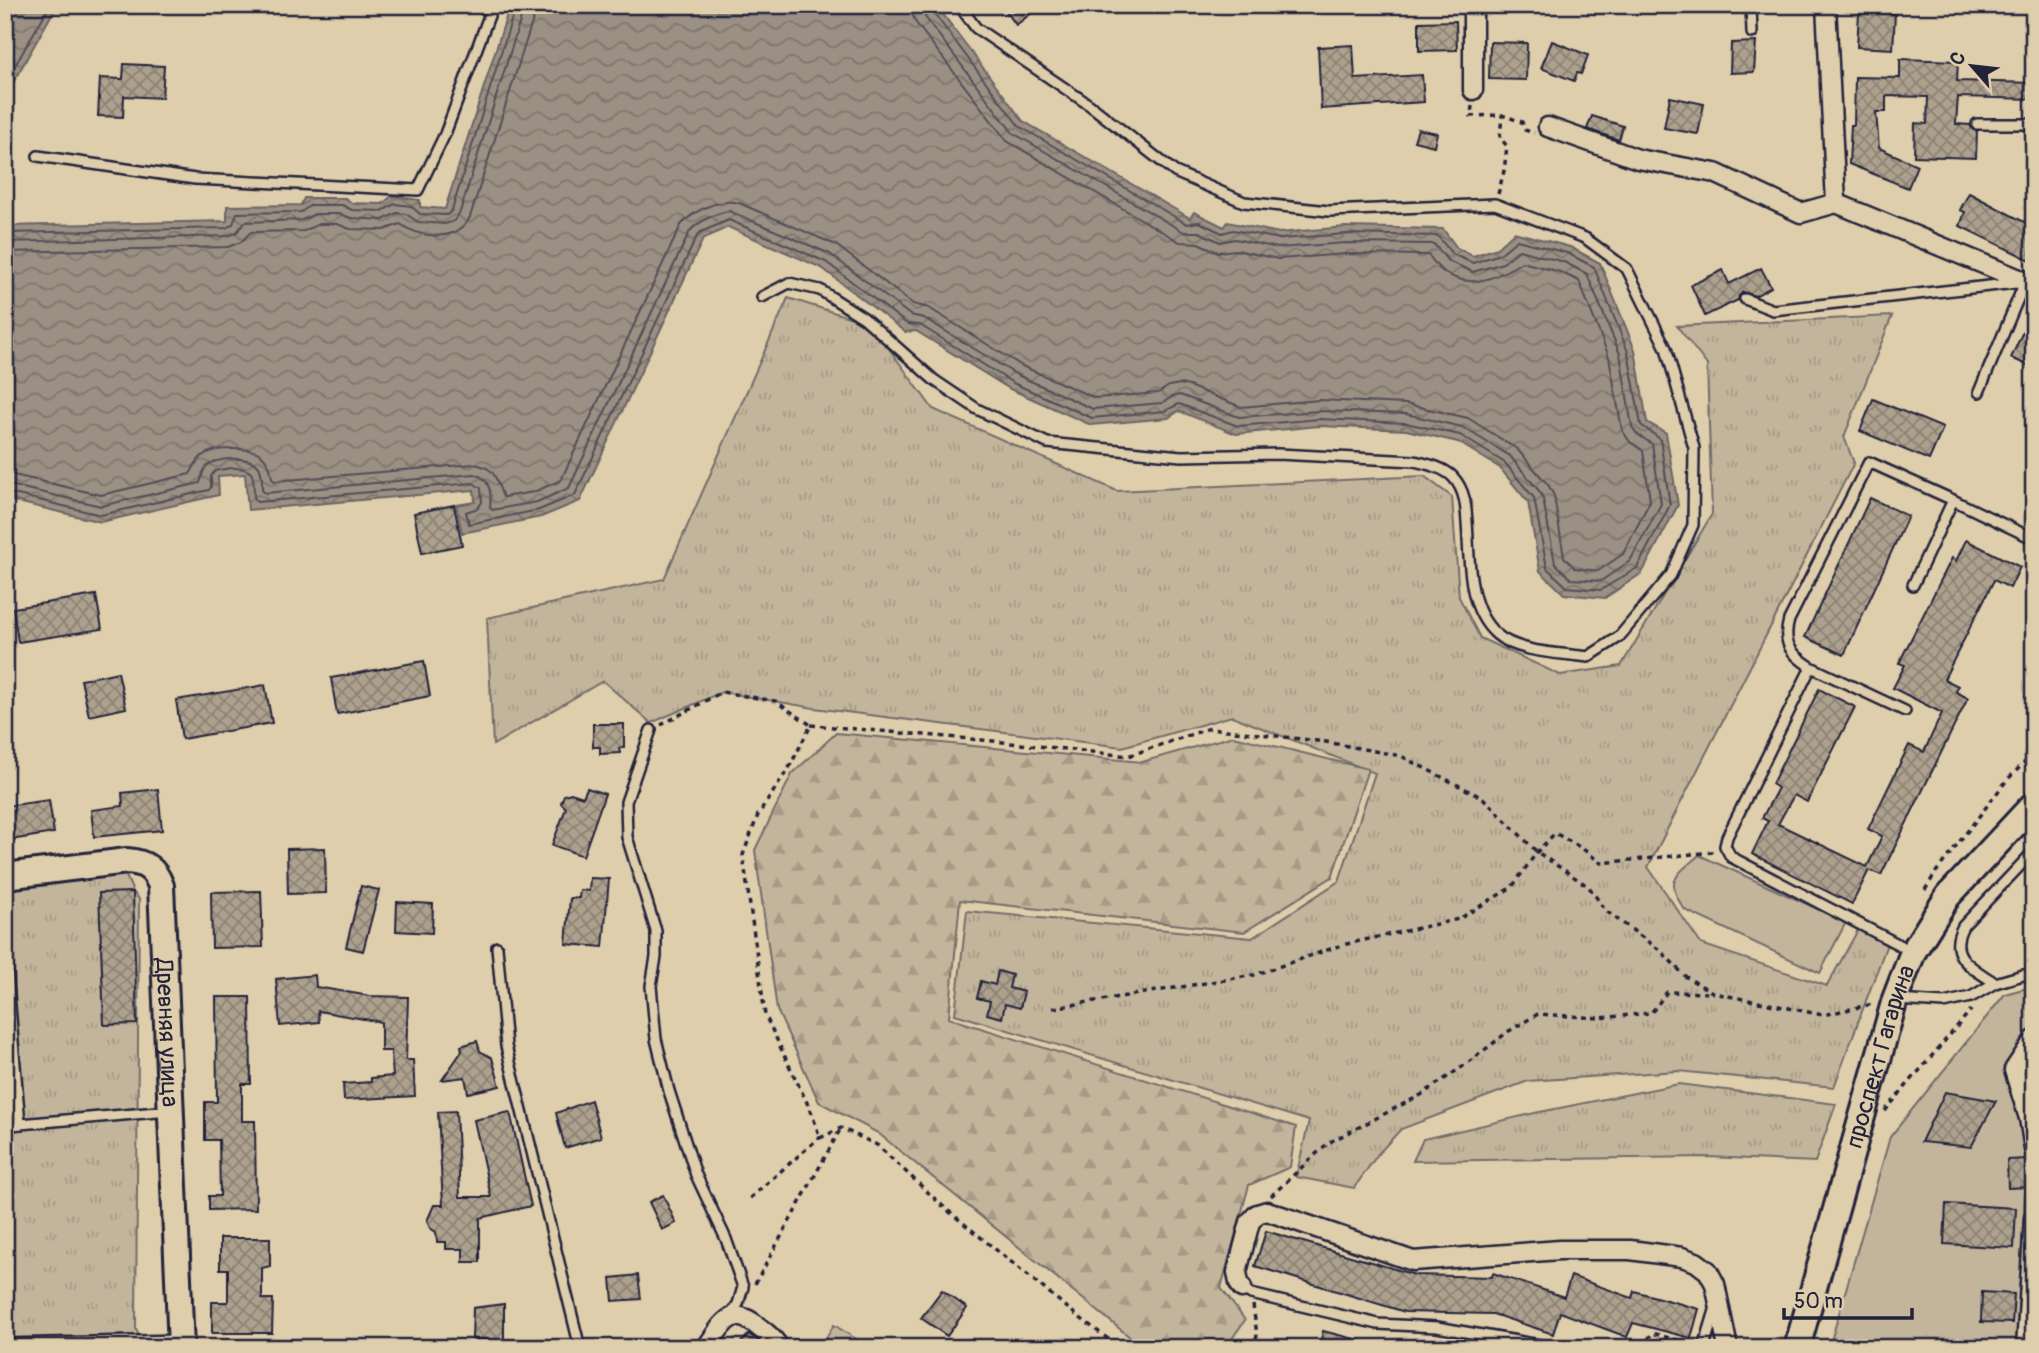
<svg xmlns="http://www.w3.org/2000/svg" width="2039" height="1353" viewBox="0 0 2039 1353" font-family="Pangolin,sans-serif">
<style>
.grass{fill:url(#grass-tufts);stroke:#726c6b;stroke-width:2}
.forest{fill:url(#forest-firs);stroke:#726c6b;stroke-width:2}
.park{fill:url(#park-crowns);stroke:#726c6b;stroke-width:2}
.garden{fill:#c3b59b;stroke:#726c6b;stroke-width:2}
.water{fill:url(#water-waves);stroke:#6b6466;stroke-width:2}
.lines{fill:none;stroke-linecap:round;stroke-linejoin:round}
.shore{stroke:#524e58;stroke-width:2}
.building{fill:url(#building-cross-hatch);stroke:#22223b;stroke-width:2}
.service-casing{stroke:#22223b;stroke-width:14}
.minor-casing{stroke:#22223b;stroke-width:23}
.secondary-casing{stroke:#22223b;stroke-width:30}
.path{stroke:#22223b;stroke-width:3.5;stroke-dasharray:5 5;stroke-linecap:butt}
.service{stroke:#dfceab;stroke-width:9}
.minor{stroke:#dfceab;stroke-width:18}
.secondary{stroke:#dfceab;stroke-width:24}
.labels{text-anchor:middle;stroke-width:5;stroke-linejoin:round;paint-order:stroke}
.street-label{font-size:24px;fill:#22223b;stroke:#dfceab}
</style>
<defs>
<pattern id="grass-tufts" width="24" height="20" patternUnits="userSpaceOnUse" patternTransform="scale(1.75)"><rect width="24" height="20" fill="#c3b59b"/><path d="M3 7l-1-3M5 7V3M7 7l1-3M15 17l-1-3M17 17v-4M19 17l1-3" fill="none" stroke="#a79b86"/></pattern>
<pattern id="forest-firs" width="22" height="20" patternUnits="userSpaceOnUse" patternTransform="scale(1.75)"><rect width="22" height="20" fill="#c3b59b"/><path d="M5 1l3.5 6h-7zM16 11l3.5 6h-7z" fill="#a79b86"/></pattern>
<pattern id="park-crowns" width="20" height="18" patternUnits="userSpaceOnUse" patternTransform="scale(1.75)"><rect width="20" height="18" fill="#c3b59b"/><path d="M2 6a3 3 0 1 1 6 0M12 15a3 3 0 1 1 6 0" fill="none" stroke="#a79b86"/></pattern>
<pattern id="water-waves" width="16" height="10" patternUnits="userSpaceOnUse" patternTransform="scale(1.75)"><rect width="16" height="10" fill="#9b9083"/><path d="M0 5q4-4 8 0t8 0" fill="none" stroke="#7e756c"/></pattern>
<pattern id="building-cross-hatch" width="8" height="8" patternUnits="userSpaceOnUse" patternTransform="scale(1.75)"><rect width="8" height="8" fill="#ada18e"/><path d="M0 0l8 8M0 8l8-8" fill="none" stroke="#8c8375"/></pattern>
</defs>
<rect width="100%" height="100%" fill="#dfceab"/>
<filter id="ink" filterUnits="userSpaceOnUse"><feTurbulence type="fractalNoise" baseFrequency=".0143" numOctaves="2"/><feDisplacementMap in="SourceGraphic" scale="14" xChannelSelector="R" yChannelSelector="G"/><feConvolveMatrix kernelMatrix="1 2 1 2 8 2 1 2 1" color-interpolation-filters="sRGB"/></filter>
<g filter="url(#ink)">
<g class="grass">
<polygon points="788,298 871,324 933,409 1117,491 1424,476 1452,497 1459,597 1480,638 1560,675 1621,666 1712,514 1707,365 1677,326 1892,316 1844,437 1854,463 1648,867 1701,944 1827,986 1859,928 1887,944 1834,1087 1678,1071 1528,1081 1401,1129 1378,1154 1354,1188 1296,1177 1309,1121 955,1014 967,911 1252,938 1339,881 1375,773 1232,716 1122,747 814,708 722,692 651,723 603,681 493,745 487,618 664,579"/>
<polygon points="124,871 133,892 139,899 136,1328 143,1348 5,1348 5,888"/>
<polygon points="1679,1084 1836,1104 1815,1162 1709,1157 1413,1161 1423,1139 1535,1113"/>
<polygon points="1499,1343 1514,1348 1428,1348"/>
</g>
<polygon class="forest" points="836,733 1142,762 1233,736 1368,769 1332,877 1244,932 960,900 949,1018 1296,1127 1290,1167 1249,1185 1221,1288 1245,1320 1231,1340 1136,1342 878,1133 819,1102 777,1010 755,850 792,774"/>
<polygon class="park" points="834,1325 870,1348 820,1348"/>
<g class="garden">
<path d="M1699 855 1846 922 1820 973 1685 910C1663 880 1677 875 1699 855Z"/>
<polygon points="2034,986 2034,1048 2016,1348 1829,1348 1890,1137 2005,994"/>
</g>
<g class="water">
<polygon points="5,5 57,5 5,97"/>
<polygon points="510,5 936,5 1023,121 1190,218 1194,212 1224,227 1228,222 1279,233 1345,227 1443,229 1457,248 1473,256 1497,248 1514,232 1570,247 1600,263 1635,350 1647,422 1666,433 1678,505 1642,573 1605,598 1564,594 1540,571 1528,502 1500,468 1458,442 1406,430 1319,426 1236,434 1179,411 1168,418 1091,425 1010,389 916,331 905,332 822,268 728,227 703,239 580,501 541,517 462,533 456,505 475,502 474,490 248,510 245,474 218,476 219,495 101,522 5,499 5,226 227,221 227,206 301,205 304,198 345,198 352,203 382,204 392,196 420,200 420,207 445,209"/>
</g>
<g class="lines">
<g class="shore">
<polyline points="5,83 50,5"/>
<polyline points="5,233 226,228 233,224 237,213 301,212 311,205 342,205 352,210 382,211 395,204 411,206 420,214 447,215 452,210 516,5"/>
<polyline points="5,242 227,236 236,233 245,222 302,220 315,214 339,214 351,218 383,220 397,213 406,214 418,222 445,224 454,221 460,212 525,5"/>
<path d="M5 252 228 247 241 242 251 232 304 231 319 224H337L350 229 384 230 400 224C420 238 457 243 470 217L534 16 535 5"/>
<path d="M5 473 101 495 190 474C194 468 196 461 202 456 210 450 219 450 229 449 254 448 269 451 272 479L275 481 474 464C498 468 495 480 503 497L534 492 561 480 681 225C694 210 720 198 739 203L836 245 913 304 929 308 1022 366 1095 398 1158 393 1169 386 1180 384 1189 386 1241 407 1319 400 1406 404 1468 418 1517 449 1549 486 1554 496 1564 557 1575 568 1598 571 1623 554 1650 501 1643 451 1630 442 1622 430 1609 357 1579 281 1560 272 1522 262C1496 278 1468 293 1439 268 1435 264 1432 259 1428 255L1346 254 1278 259 1236 250 1218 252 1198 243 1180 242 1007 141 916 23 913 16 912 5"/>
<path d="M5 484 101 506 200 483C202 478 202 472 206 467 214 457 251 455 259 467 263 474 262 483 262 490L265 493 474 474C490 478 492 492 490 507L492 510 537 502 569 488 690 231C699 221 716 213 729 211L830 254 910 315 924 318 1017 375 1093 409 1162 403 1172 397 1180 395 1239 417 1319 411 1406 414 1462 427 1510 456 1540 492 1543 499 1555 563 1571 579 1601 581 1630 561 1661 504 1652 444 1637 434 1632 427 1620 354 1587 274 1564 262 1519 250 1503 263 1473 272 1448 261 1434 244 1346 243 1278 248 1235 239 1220 242 1199 232H1184L1013 133 925 17 922 5"/>
<path d="M5 492 101 515 209 490 211 487V476L215 471C221 469 226 469 232 468 258 467 253 479 254 499L257 502 473 483 481 488 482 502 478 508 466 512 469 524 539 510 575 495 697 236 701 232 729 220 826 262 907 324 920 325 1013 383 1092 418 1165 411 1179 404 1238 426 1319 419 1406 423 1460 435 1505 463 1534 498 1547 568 1567 587 1601 590 1637 568 1670 505 1660 439 1641 425 1628 352 1594 267 1567 253 1517 240 1500 254 1473 263 1452 254 1438 236 1346 234 1280 239 1233 230 1222 233 1199 222 1187 224 1019 126 933 12 931 5"/>
</g>
</g>
<g class="building">
<polygon points="1002,5 1042,5 1016,25"/>
<polygon points="1859,12 1895,14 1893,49 1857,47"/>
<polygon points="1456,21 1457,50 1419,51 1419,22"/>
<polygon points="1552,41 1588,55 1581,74 1577,73 1574,81 1541,68"/>
<polygon points="1490,42 1527,43 1526,80 1489,79"/>
<polygon points="1756,42 1754,72 1730,73 1731,43"/>
<polygon points="1353,45 1355,79 1422,75 1424,102 1321,109 1318,47"/>
<polygon points="1900,59 1958,61 1957,81 2034,83 2034,99 1958,97 1956,124 1970,125 1973,130 1977,131 1976,158 1914,156 1915,123 1927,124 1928,97 1886,96 1886,112 1876,112 1879,148 1917,165 1908,188 1849,164 1851,125 1854,125 1855,77 1900,78"/>
<polygon points="124,64 164,66 162,98 124,96 123,117 98,116 100,78 123,79"/>
<polygon points="1670,97 1704,104 1698,134 1664,128"/>
<polygon points="1592,116 1623,126 1619,140 1587,129"/>
<polygon points="1418,129 1437,133 1434,146 1414,141"/>
<polygon points="1969,193 2034,227 2034,242 2032,242 2030,260 1960,226 1965,212 1960,210"/>
<polygon points="1761,268 1771,287 1755,296 1743,292 1739,296 1738,300 1705,316 1691,285 1723,270 1729,284"/>
<polygon points="2034,307 2034,354 2029,366 2011,358"/>
<polygon points="1873,399 1943,428 1929,460 1860,431"/>
<polygon points="1870,498 1908,516 1844,655 1805,637"/>
<polygon points="454,505 462,545 422,553 414,513"/>
<polygon points="1966,540 2020,567 2010,588 1994,580 1944,679 1958,686 1956,692 1968,698 1881,875 1869,870 1852,904 1752,854 1768,821 1762,818 1778,788 1772,784 1819,689 1855,707 1807,802 1794,795 1778,824 1867,867 1882,836 1868,829 1909,745 1924,752 1942,713 1893,688 1905,665 1899,663 1952,558 1956,561"/>
<polygon points="96,595 102,629 18,642 13,608"/>
<polygon points="424,661 430,696 337,714 331,678"/>
<polygon points="118,672 126,708 89,716 81,680"/>
<polygon points="265,685 272,723 182,739 176,700"/>
<polygon points="593,724 624,724 624,747 619,748 620,753 600,754 600,747 593,747"/>
<polygon points="587,788 605,794 583,856 552,845 566,808 561,803 564,795 571,793 583,797"/>
<polygon points="158,789 162,830 94,837 91,810 123,806 122,793"/>
<polygon points="49,800 54,833 10,840 5,806"/>
<polygon points="325,848 326,893 288,894 287,849"/>
<polygon points="590,878 609,879 603,947 566,944 570,898 579,898 580,890 589,891"/>
<polygon points="361,886 379,890 363,951 346,947"/>
<polygon points="261,891 263,947 212,948 211,892"/>
<polygon points="133,892 137,1024 104,1025 99,893"/>
<polygon points="397,902 433,904 432,933 396,931"/>
<polygon points="998,971 1012,975 1009,988 1024,992 1020,1008 1005,1004 1002,1018 987,1014 990,1001 977,998 981,981 995,985"/>
<polygon points="315,975 316,987 370,996 408,997 406,1060 413,1060 415,1096 344,1100 343,1084 371,1082 371,1078 393,1076 391,1051 381,1051 381,1022 318,1011 319,1022 280,1026 276,979"/>
<polygon points="216,997 250,997 251,1084 242,1084 242,1121 255,1121 256,1209 209,1210 209,1196 220,1196 219,1140 205,1140 205,1102 217,1102"/>
<polygon points="477,1041 480,1051 492,1058 500,1086 468,1093 465,1077 442,1080 462,1051 461,1046"/>
<polygon points="1945,1092 1996,1101 1971,1147 1921,1142"/>
<polygon points="591,1100 601,1137 565,1148 556,1113"/>
<polygon points="456,1111 460,1197 491,1197 474,1120 510,1112 531,1206 480,1218 480,1262 463,1262 463,1249 446,1249 446,1242 437,1242 436,1232 430,1228 427,1221 434,1205 443,1205 438,1112"/>
<polygon points="2027,1159 2029,1187 2008,1188 2007,1160"/>
<polygon points="663,1195 676,1223 662,1230 649,1202"/>
<polygon points="1946,1204 2016,1208 2014,1248 1944,1244"/>
<polygon points="1266,1231 1415,1275 1492,1277 1493,1273 1564,1297 1571,1276 1632,1298 1634,1291 1699,1309 1691,1338 1633,1323 1627,1337 1560,1312 1553,1334 1493,1314 1405,1312 1255,1266"/>
<polygon points="220,1238 270,1238 270,1266 262,1268 262,1299 273,1299 272,1333 212,1333 212,1302 228,1302 228,1269 220,1269"/>
<polygon points="638,1275 641,1299 613,1301 611,1278"/>
<polygon points="942,1290 967,1308 947,1336 921,1318"/>
<polygon points="1982,1292 2014,1294 2012,1323 1981,1322"/>
<polygon points="504,1304 504,1341 472,1339 473,1308"/>
<polygon points="1323,1331 1370,1343 1369,1348 1319,1348"/>
<polygon points="749,1334 761,1343 765,1348 736,1348"/>
</g>
<g class="lines">
<g class="service-casing">
<g id="service">
<polyline points="1751,5 1752,33"/>
<polyline points="1977,124 2034,124"/>
<polyline points="38,156 195,179 418,190 445,134 493,5"/>
<path d="M762 297 789 283 820 290 864 318 934 380 977 409 1047 443 1181 456 1278 454 1414 461C1427 464 1443 467 1453 477 1465 490 1466 506 1467 522 1470 558 1466 607 1496 634 1517 653 1561 653 1588 657L1619 637 1671 575 1693 525 1694 448 1666 348 1627 269 1585 238 1495 204 1329 211 1244 202 1175 172 1091 106 976 28 959 5"/>
<polyline points="1745,299 1773,310 2025,282 1979,392"/>
<polyline points="1913,585 1953,500 2034,539"/>
<path d="M1811 667C1791 654 1782 644 1789 620L1869 462 1953 500"/>
<polyline points="1905,711 1811,667 1727,837 1725,846 1731,857 1911,951"/>
<polyline points="651,730 626,802 627,837 656,931 656,957 651,986 656,1039 669,1091 696,1175 726,1239 743,1287 738,1304 730,1316"/>
<polyline points="5,947 20,1124 169,1111"/>
<polyline points="497,947 506,1046 580,1348"/>
<path d="M1995 983C1973 968 1946 957 1963 926L2034 851"/>
<polyline points="1897,1000 1944,1003 1971,997 1995,983 2023,975 2034,975"/>
<polyline points="5,1126 20,1124"/>
<polyline points="1242,1288 1251,1294 1378,1324 1437,1327 1557,1348"/>
<polyline points="5,1344 179,1340"/>
<polyline points="1704,1347 1716,1307"/>
</g>
</g>
<g class="minor-casing">
<g id="minor">
<polyline points="1826,5 1836,203"/>
<polyline points="1473,90 1473,5"/>
<polyline points="1548,127 1638,159 1715,173 1801,213 1836,203 2034,285"/>
<polyline points="2034,1040 2014,1070 2029,1118 2034,1149"/>
<polyline points="1242,1288 1239,1283 1237,1272 1250,1222 1257,1214 1267,1211 1413,1261 1560,1250 1630,1250 1682,1257 1696,1262 1708,1271 1715,1284 1728,1348"/>
<path d="M706 1348C724 1323 730 1303 760 1328 767 1334 775 1339 779 1348"/>
<polyline points="2026,1348 2034,1218"/>
</g>
</g>
<g class="secondary-casing">
<g id="secondary">
<path id="s1" d="M5 876 127 861C145 862 155 869 161 886L181 1348"/>
<path id="s2" d="M1797 1348 1895 999 1913 952 1948 896 2034 804"/>
</g>
</g>
<g class="path">
<polyline points="1472,106 1471,116 1502,115 1522,122 1525,130 1534,133"/>
<polyline points="1498,194 1504,171 1507,146 1500,138 1502,115"/>
<polyline points="661,725 722,692 775,701 811,725 789,768 758,815 743,855 765,1015 811,1111 820,1138 841,1128 877,1145 946,1209 1075,1314 1108,1339 1137,1348"/>
<polyline points="811,725 993,741 1128,756 1210,728 1326,742 1401,756 1483,798 1537,852 1589,887 1606,911 1661,951 1686,977 1714,993 1823,1015 1873,1004"/>
<polyline points="1925,890 1936,872 2007,780 2034,753"/>
<polyline points="1053,1008 1254,975 1342,945 1459,919 1512,887 1537,852 1555,833 1583,849 1601,863 1714,852"/>
<polyline points="1885,1111 1971,1010"/>
<polyline points="1271,1196 1328,1143 1421,1095 1465,1065 1509,1031 1538,1014 1599,1018 1651,1013 1667,992 1713,993"/>
<polyline points="750,1198 820,1137"/>
<polyline points="755,1284 841,1128"/>
<polyline points="1253,1305 1257,1335 1253,1348"/>
<path d="M1203 1348C1214 1345 1226 1343 1237 1348"/>
<polyline points="1643,1348 1652,1333 1694,1345"/>
</g>
<use href="#service" class="service"/>
<use href="#minor" class="minor"/>
<use href="#secondary" class="secondary"/>
</g>
</g>
<g class="labels">
<g class="street-label">
<text dy="8" stroke="none"><textPath href="#s1" startOffset="315">Древняя улица</textPath></text>
<text dy="8" stroke="none"><textPath href="#s2" startOffset="303">проспект Гагарина</textPath></text>
</g>
</g>
<rect width="2039" height="1353" fill="none" stroke="#dfceab" stroke-width="28"/>
<rect x="14" y="14" width="2011" height="1325" fill="none" stroke="#22223b" stroke-width="2.5" filter="url(#ink)"/>
<g transform="translate(1972 66) rotate(298)" stroke="#dfceab" stroke-width="5" paint-order="stroke">
<path d="M0-5L12 26L0 18L-12 26Z" fill="#22223b"/>
<text y="-10" font-size="19" font-weight="bold" text-anchor="middle" fill="#22223b">С</text>
</g>
<path d="M1784 1308v10h128v-10" fill="none" stroke="#22223b" stroke-width="3.5"/>
<text x="1794" y="1308" font-size="21" fill="#22223b" stroke="#dfceab" stroke-width="5" paint-order="stroke">50 m</text>
</svg>
